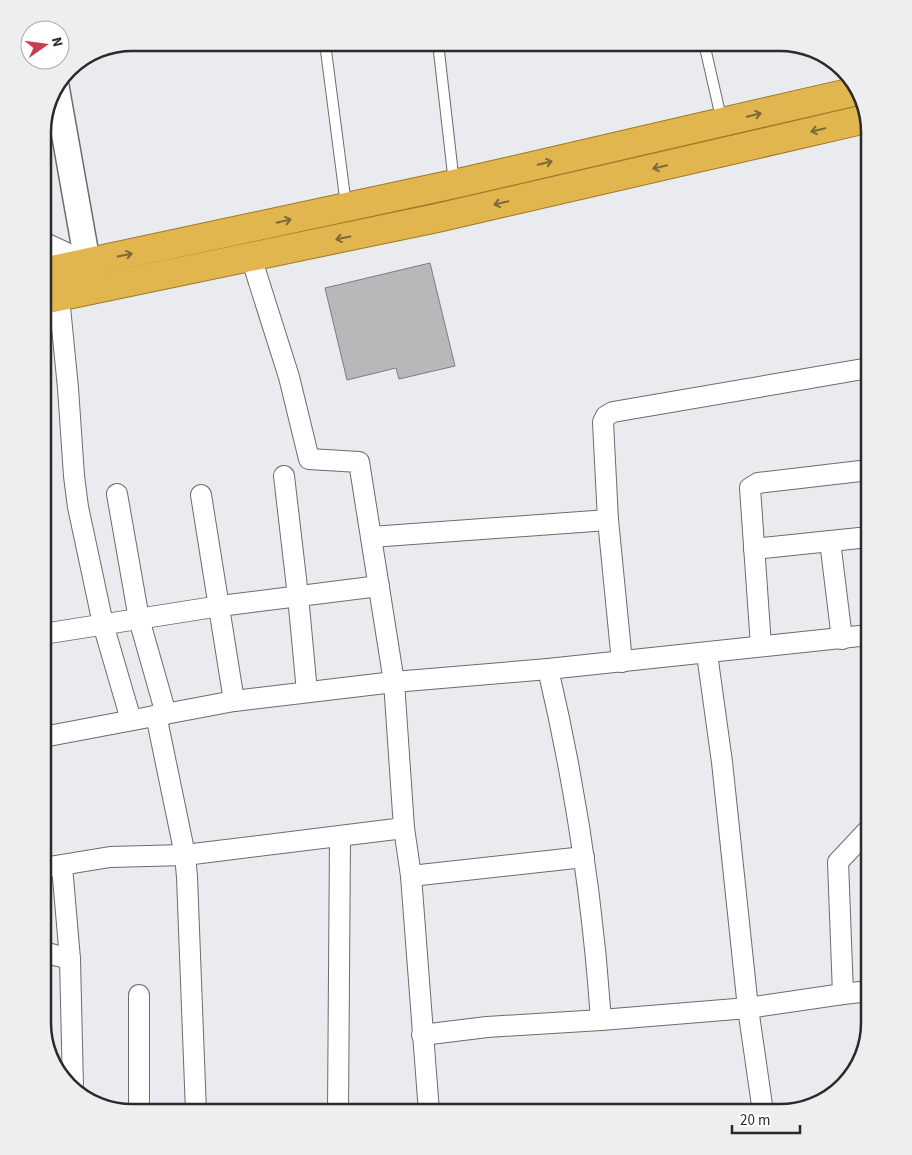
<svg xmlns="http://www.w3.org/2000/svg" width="912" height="1155" viewBox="0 0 912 1155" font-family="'Source Sans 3',sans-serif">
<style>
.building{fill:#b6b8ba;stroke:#7b7c7e}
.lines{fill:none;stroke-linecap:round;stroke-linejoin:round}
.service-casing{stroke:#6b6c6e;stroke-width:12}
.minor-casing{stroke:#6b6c6e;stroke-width:22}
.tertiary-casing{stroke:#6b6c6e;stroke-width:28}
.trunk-casing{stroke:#9c7925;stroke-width:30}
.service{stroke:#fff;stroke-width:10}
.minor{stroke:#fff;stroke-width:20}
.tertiary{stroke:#fff;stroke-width:25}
.trunk{stroke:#e2b64e;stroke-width:28}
.oneway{stroke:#7d693b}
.rim{fill:none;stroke:#2a2a2c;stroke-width:2.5}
</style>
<rect width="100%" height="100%" fill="#e9ebee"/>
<polygon class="building" points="430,263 455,366 399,379 396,368 347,380 325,288"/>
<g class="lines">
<g class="service-casing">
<g id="service">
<polyline points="325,43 346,205"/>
<polyline points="438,43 454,183"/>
<polyline points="704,43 722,122"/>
</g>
</g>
<g class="minor-casing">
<g id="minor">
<polyline points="43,242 88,263"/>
<path d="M251 257 289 377 309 459 359 462 394 682 548 669C575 784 593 902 601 1020L487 1027 422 1035"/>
<polyline points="59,297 68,388 74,476 78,507 103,624 131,720"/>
<polyline points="284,476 298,596 307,692"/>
<polyline points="117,494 139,619 166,714"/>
<polyline points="201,495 234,701"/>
<polyline points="371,537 608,520"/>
<polyline points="830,541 842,639"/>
<polyline points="754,549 869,537"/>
<polyline points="43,634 220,606 379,586"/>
<polyline points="761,646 750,488 758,483 869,470"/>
<polyline points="707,654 722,762 748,1008 843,994"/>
<polyline points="622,662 608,520 603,422 606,416 613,412 869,368"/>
<polyline points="548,669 869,635"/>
<polyline points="156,715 185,855 187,877 196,1112"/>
<polyline points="404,828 411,876 429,1112"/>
<polyline points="62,866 70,959"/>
<polyline points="43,868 110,857 185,855 404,828 394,682 234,701 43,737"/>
<polyline points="411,876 584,857"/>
<polyline points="43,952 70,959 73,1087"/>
<polyline points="869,991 843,994 838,862 869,829"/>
<polyline points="139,995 139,1112"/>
<polyline points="601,1020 748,1008 763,1112"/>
<polyline points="338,1112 340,837"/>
</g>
</g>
<g class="tertiary-casing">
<polyline id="tertiary" points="56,86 91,283"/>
</g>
<g class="trunk-casing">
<g id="trunk">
<polyline points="43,272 454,184 857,91"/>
<polyline points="43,300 437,218 866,119"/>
</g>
</g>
<use href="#service" class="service"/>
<use href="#minor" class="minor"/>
<use href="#tertiary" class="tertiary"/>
<use href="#trunk" class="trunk"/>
</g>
<defs><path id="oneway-shaft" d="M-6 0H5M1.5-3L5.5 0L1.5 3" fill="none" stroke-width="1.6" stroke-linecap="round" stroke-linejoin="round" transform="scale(1.25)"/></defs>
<g class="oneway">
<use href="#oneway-shaft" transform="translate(754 115) rotate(-13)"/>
<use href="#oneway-shaft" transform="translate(818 130) rotate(167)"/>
<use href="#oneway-shaft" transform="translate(545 163) rotate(-13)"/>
<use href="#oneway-shaft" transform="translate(660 167) rotate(167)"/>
<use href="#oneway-shaft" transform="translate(501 203) rotate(167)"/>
<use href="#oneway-shaft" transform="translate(284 221) rotate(-13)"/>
<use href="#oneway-shaft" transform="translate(343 238) rotate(168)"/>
<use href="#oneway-shaft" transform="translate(125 255) rotate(-12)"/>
</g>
<path d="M0 0H912V1155H0ZM132 51H780A81 81 0 0 1 861 132V1023A81 81 0 0 1 780 1104H132A81 81 0 0 1 51 1023V132A81 81 0 0 1 132 51Z" fill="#eee" fill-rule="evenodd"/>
<path class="rim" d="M132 51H780A81 81 0 0 1 861 132V1023A81 81 0 0 1 780 1104H132A81 81 0 0 1 51 1023V132A81 81 0 0 1 132 51Z"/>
<g transform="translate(45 45) rotate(76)"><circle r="24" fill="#ffffff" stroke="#aaaaab"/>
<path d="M0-4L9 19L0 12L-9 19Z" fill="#cc3c4b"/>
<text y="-8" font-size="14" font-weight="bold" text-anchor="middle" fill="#2a2a2c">N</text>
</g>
<path d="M732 1125v8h68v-8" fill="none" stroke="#2a2a2c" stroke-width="2.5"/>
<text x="740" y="1125" font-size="15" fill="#2a2a2c" stroke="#ffffff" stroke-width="4" paint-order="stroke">20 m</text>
</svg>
